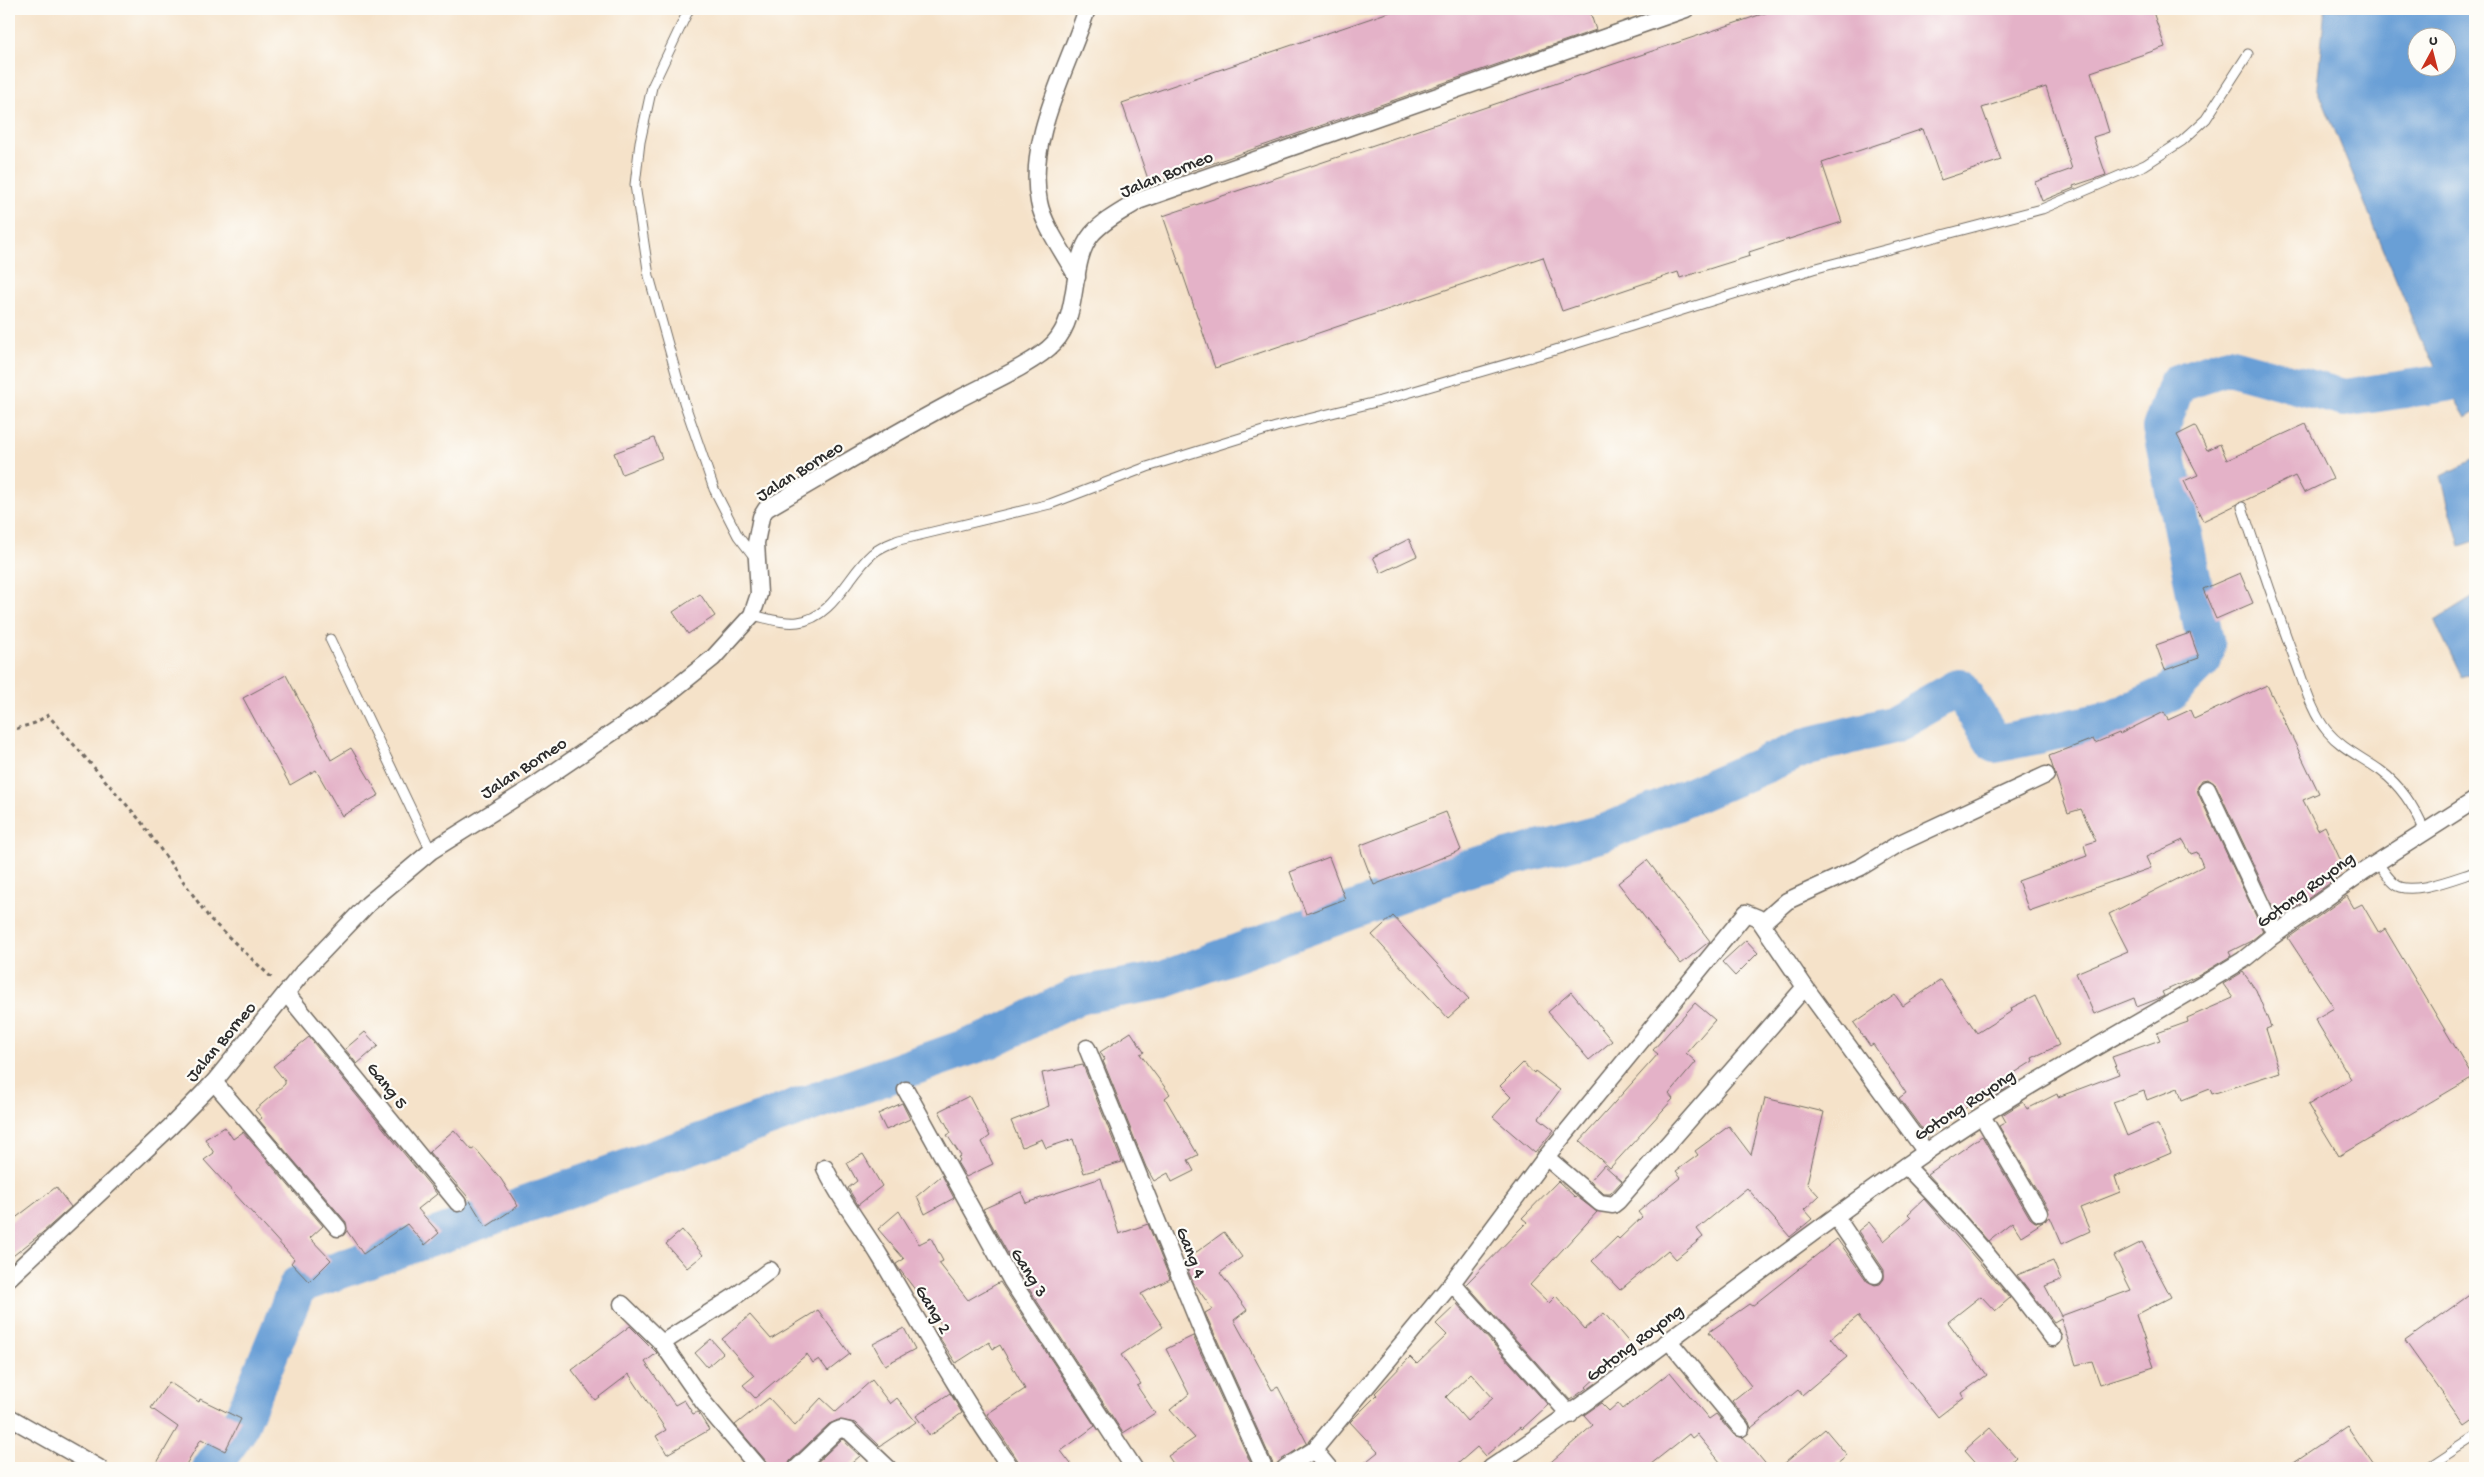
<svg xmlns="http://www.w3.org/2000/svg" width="2484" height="1477" viewBox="0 0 2484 1477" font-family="'Gochi Hand',sans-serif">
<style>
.water{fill:#699fd6;stroke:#4a6580;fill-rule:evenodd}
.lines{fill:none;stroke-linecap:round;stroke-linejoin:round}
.river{stroke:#699fd6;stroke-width:38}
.building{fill:#e4b2c8;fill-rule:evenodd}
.service-casing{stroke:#726b62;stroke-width:11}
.minor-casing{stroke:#726b62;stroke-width:19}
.path{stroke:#726b62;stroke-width:3;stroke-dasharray:4 4;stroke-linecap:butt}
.service{stroke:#fff;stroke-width:9}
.minor{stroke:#fff;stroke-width:16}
.labels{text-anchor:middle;stroke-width:4.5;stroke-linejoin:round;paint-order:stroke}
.street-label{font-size:18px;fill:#2b2b2b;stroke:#fdfcf7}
</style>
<rect width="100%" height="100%" fill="#fdfcf7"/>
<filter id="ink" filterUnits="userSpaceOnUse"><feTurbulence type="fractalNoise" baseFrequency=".02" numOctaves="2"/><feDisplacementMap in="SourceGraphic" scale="10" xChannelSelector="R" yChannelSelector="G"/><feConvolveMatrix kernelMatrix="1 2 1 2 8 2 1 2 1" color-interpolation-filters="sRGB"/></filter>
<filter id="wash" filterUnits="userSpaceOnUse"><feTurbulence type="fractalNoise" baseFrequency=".0096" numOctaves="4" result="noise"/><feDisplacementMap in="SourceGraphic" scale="20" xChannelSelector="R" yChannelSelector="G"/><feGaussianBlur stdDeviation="1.12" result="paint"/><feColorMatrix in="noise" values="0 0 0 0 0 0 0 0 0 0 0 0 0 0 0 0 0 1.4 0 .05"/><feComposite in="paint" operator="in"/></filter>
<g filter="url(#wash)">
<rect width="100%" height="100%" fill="#f5e2c9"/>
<g class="water">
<path d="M2325 9H2475V413L2466 418 2420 338 2317 87ZM2416 38H2446V68H2416Z"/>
<polygon points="2475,459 2475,541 2460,546 2441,476"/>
<polygon points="2475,596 2475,672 2462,678 2435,621"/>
</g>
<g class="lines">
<polyline class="river" points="211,1468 238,1430 298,1285 991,1039 1079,995 1160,981 1466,869 1607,832 1808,746 1892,725 1959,687 1995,744 2113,719 2170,693 2203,660 2206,645 2161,428 2177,383 2228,366 2344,398 2446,383 2475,355"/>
</g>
<g id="blocks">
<g class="building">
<polygon points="1398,9 1589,9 1596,30 1150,185 1122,103"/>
<polygon points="1777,9 2152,9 2165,47 2091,72 2109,132 2093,137 2106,175 2073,186 2074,188 2042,201 2035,182 2072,169 2046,87 1982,108 2001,160 1941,180 1923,129 1822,163 1842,222 1749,252 1750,256 1680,278 1678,272 1562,311 1543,257 1215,368 1163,216"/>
<polygon points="2306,424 2333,479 2304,493 2295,476 2203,521 2184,481 2198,475 2177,435 2195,426 2207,450 2220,444 2227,460"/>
<polygon points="654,438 662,458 622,474 614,453"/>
<polygon points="1409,539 1417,556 1381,573 1373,557"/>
<polygon points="2240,573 2253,603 2216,619 2203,589"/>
<polygon points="700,594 715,616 688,634 673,612"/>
<polygon points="2190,633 2199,658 2165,670 2156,645"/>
<polygon points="286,675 331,760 351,748 379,795 342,816 316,770 290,785 243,698"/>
<polygon points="2267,685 2319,793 2303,800 2318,830 2325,826 2344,868 2333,873 2336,879 2279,919 2216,785 2208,779 2202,780 2197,788 2198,793 2263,931 2251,941 2229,952 2231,956 2198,976 2162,992 2164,996 2160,998 2137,1007 2134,998 2094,1014 2076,973 2128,951 2109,914 2203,866 2197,852 2191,854 2183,840 2146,857 2151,868 2029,911 2018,881 2087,856 2084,845 2096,841 2081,809 2068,813 2049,756 2093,739 2095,743 2119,733 2120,734 2164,712 2168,720 2190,710 2194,719"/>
<polygon points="1446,812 1461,850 1374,885 1361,851 1361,845"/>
<polygon points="1329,857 1345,899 1306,914 1290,872"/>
<polygon points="1647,860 1710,941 1681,964 1618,883"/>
<polygon points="2347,896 2354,908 2362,904 2379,933 2385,929 2473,1077 2339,1156 2308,1105 2351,1079 2315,1019 2334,1008 2288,938"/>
<polygon points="1393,916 1469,999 1448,1018 1372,935"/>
<polygon points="1746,940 1758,953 1735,976 1722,962"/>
<polygon points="2243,972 2256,990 2271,1027 2266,1029 2280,1072 2212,1094 2210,1089 2182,1100 2178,1088 2147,1100 2144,1091 2113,1102 2127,1136 2152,1125 2158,1125 2171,1153 2115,1177 2120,1192 2080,1208 2090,1231 2062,1244 2050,1217 2045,1221 2049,1213 2048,1208 1999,1126 2006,1122 2002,1115 2023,1102 2027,1109 2057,1094 2058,1097 2119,1074 2112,1057 2160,1040 2157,1033 2188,1022 2187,1018 2233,998 2223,984"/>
<polygon points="1941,980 1977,1033 2012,1011 2011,1008 2035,996 2059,1045 2032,1058 2033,1061 2008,1077 2013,1085 1992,1097 1988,1092 1927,1136 1899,1098 1906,1093 1873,1044 1870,1046 1854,1023 1895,995 1903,1006"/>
<polygon points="1571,992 1612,1041 1589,1060 1548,1012"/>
<polygon points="1695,1003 1715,1020 1686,1053 1696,1062 1669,1094 1673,1099 1610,1168 1580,1141 1658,1054 1653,1050"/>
<polygon points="365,1032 378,1046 357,1064 345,1049"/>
<polygon points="1131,1032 1144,1052 1140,1054 1170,1094 1165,1098 1198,1155 1188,1160 1194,1171 1172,1182 1168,1173 1154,1181 1146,1167 1103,1061 1105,1060 1100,1052"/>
<polygon points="309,1037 437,1194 418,1209 439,1233 425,1245 407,1224 363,1254 347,1231 346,1222 259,1120 262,1118 255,1110 285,1084 285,1081 273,1066"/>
<polygon points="1523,1063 1534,1073 1535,1071 1560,1090 1539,1118 1554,1130 1535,1153 1493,1117 1511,1097 1500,1086"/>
<polygon points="1083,1065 1122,1162 1084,1173 1073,1139 1046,1148 1042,1139 1022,1147 1011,1121 1049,1106 1042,1073"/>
<polygon points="969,1096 990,1136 982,1142 993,1164 966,1177 957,1162 960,1160 958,1157 961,1156 947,1135 951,1133 939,1111"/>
<polygon points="1765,1098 1824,1112 1807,1183 1819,1196 1804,1210 1812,1219 1790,1237 1747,1188 1697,1229 1703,1237 1676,1259 1668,1250 1620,1290 1592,1261 1617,1237 1619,1239 1642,1217 1638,1212 1681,1177 1676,1171 1698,1155 1695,1151 1729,1126 1751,1155"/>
<polygon points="902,1103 910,1119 886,1130 878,1114"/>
<polygon points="225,1127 233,1139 243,1132 323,1226 310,1238 331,1260 309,1282 291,1263 294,1259 204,1160 214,1153 205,1139"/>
<polygon points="454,1130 472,1150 475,1148 501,1179 518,1206 486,1227 467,1196 429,1152"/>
<polygon points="1982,1136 2030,1218 2035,1222 2043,1222 2021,1236 2012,1222 1988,1241 1928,1174"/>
<polygon points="863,1154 882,1186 858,1205 848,1188 857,1181 847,1163"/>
<polygon points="1604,1165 1622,1181 1610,1194 1604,1194 1590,1181"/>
<polygon points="942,1175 954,1198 925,1214 917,1196"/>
<polygon points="1101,1178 1119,1234 1148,1224 1170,1279 1141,1294 1163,1327 1121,1355 1141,1384 1137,1386 1155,1413 1123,1433 1020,1275 983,1209 1021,1192 1026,1203"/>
<polygon points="1558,1181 1575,1197 1576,1196 1597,1212 1530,1285 1549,1303 1556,1296 1585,1329 1604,1313 1637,1352 1614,1369 1611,1364 1586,1387 1587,1388 1570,1400 1466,1284 1527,1222 1522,1218"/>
<polygon points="56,1187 71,1207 42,1233 9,1259 9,1223"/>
<polygon points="1924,1199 2010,1298 1995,1311 1981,1296 1948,1322 1987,1375 1962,1393 1964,1397 1938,1417 1858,1316 1831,1338 1847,1357 1802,1395 1798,1390 1751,1428 1749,1422 1732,1401 1751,1386 1709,1332 1749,1304 1752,1306 1837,1239 1867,1281 1875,1285 1880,1284 1884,1279 1884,1270 1858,1231 1869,1222 1884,1241 1911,1217 1908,1214"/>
<polygon points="899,1211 919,1244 931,1238 943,1261 939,1263 968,1300 1000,1282 1095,1426 1061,1451 1074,1468 1021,1468 1019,1462 987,1414 1025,1389 1000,1345 993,1349 989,1342 956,1363 937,1334 945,1329 897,1266 896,1264 904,1259 878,1229"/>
<polygon points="682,1230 703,1255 687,1268 666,1244"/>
<polygon points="1224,1232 1242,1257 1220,1273 1247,1310 1234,1320 1272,1390 1278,1387 1307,1443 1274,1466 1205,1313 1212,1309 1193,1282 1184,1261"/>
<polygon points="2142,1242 2171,1297 2136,1315 2154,1367 2100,1384 2092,1361 2076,1365 2061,1318 2054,1322 2017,1275 2053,1261 2061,1280 2045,1286 2061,1316 2131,1290 2114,1256"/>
<polygon points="2475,1291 2475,1418 2465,1425 2405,1341"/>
<path d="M1457 1304 1548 1405 1522 1429 1520 1427 1485 1456 1477 1447 1453 1468H1358L1378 1452 1350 1422 1377 1395 1375 1393 1410 1357 1417 1364 1447 1335 1436 1324ZM1471 1373 1493 1398 1467 1421 1446 1397Z"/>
<polygon points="818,1310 850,1354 828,1371 819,1359 813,1363 807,1354 755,1398 743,1385 754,1376 722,1339 750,1315 771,1339"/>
<polygon points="630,1326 657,1353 645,1362 675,1405 684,1400 693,1414 698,1412 709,1430 667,1454 656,1436 666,1430 629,1374 595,1400 572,1370"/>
<polygon points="904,1328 915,1349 885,1365 873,1344"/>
<polygon points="1193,1336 1253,1468 1176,1468 1168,1456 1195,1438 1170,1410 1189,1394 1166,1349"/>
<polygon points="711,1339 723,1353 707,1367 695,1353"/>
<polygon points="1670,1372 1709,1419 1716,1414 1734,1435 1744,1438 1769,1468 1725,1468 1697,1434 1692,1438 1689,1434 1646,1468 1544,1468 1593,1425 1584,1415 1601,1403 1609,1411 1618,1403 1623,1409"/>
<polygon points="872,1380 890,1404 897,1398 916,1422 880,1446 856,1423 838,1420 829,1424 790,1461 787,1468 772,1468 735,1425 769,1398 795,1426 821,1398 836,1412"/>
<polygon points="169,1382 199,1402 200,1399 241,1419 225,1451 201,1439 184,1468 154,1468 178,1427 151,1408"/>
<polygon points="950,1393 962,1413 930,1436 916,1416"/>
<polygon points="2347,1426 2376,1468 2285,1468"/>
<polygon points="1990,1428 2016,1457 2004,1468 1981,1468 1965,1450"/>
<polygon points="1825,1429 1847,1455 1831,1468 1779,1468"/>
<polygon points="842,1439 860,1456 846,1468 811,1468"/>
</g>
</g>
</g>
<g filter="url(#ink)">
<use href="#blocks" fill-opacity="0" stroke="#726b62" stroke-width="1"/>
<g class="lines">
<g class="service-casing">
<g id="service">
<polyline points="689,9 652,87 640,142 635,185 649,276 684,402 714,489 738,536 755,558"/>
<path d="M2242 507C2260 560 2277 613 2297 665 2305 687 2312 713 2327 731 2342 749 2362 757 2381 771 2401 786 2416 810 2425 832"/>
<path d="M752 615C767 618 783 624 798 622 833 618 848 575 872 554 880 547 889 544 899 540L1050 504 1147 467 1276 427 1380 401 1552 351 1813 269 2042 209 2145 165 2182 141 2206 119 2248 54"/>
<polyline points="330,639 431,851"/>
<path d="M2377 862C2382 869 2388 878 2395 884 2410 897 2458 877 2475 872"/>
<polyline points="2428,1468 2475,1437"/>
</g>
</g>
<g class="minor-casing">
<g id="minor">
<path d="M1077 277C1066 256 1043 225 1039 202 1026 140 1068 68 1087 9"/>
<polyline points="2207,789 2275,934"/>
<polyline points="1762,923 1787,901 1861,867 1900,843 2046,775"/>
<polyline points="286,993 458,1203"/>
<polyline points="1087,1048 1199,1324 1264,1468"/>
<polyline points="214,1082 338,1228"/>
<polyline points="906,1090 1011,1280 1134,1468"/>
<polyline points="1982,1116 2039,1213"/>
<polyline points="1546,1157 1600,1203 1613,1205 1618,1201 1805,987"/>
<path d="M1906 1166C1959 1220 2008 1277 2053 1338"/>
<path d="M825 1168C840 1200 863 1228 881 1258 923 1329 963 1401 1011 1468"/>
<polyline points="1836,1217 1875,1275"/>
<path d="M9 1278 170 1127 214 1082 303 972 368 904 431 851 531 788 663 698 713 658 752 615 759 594 756 543 761 517 766 509C828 473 889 436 953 402 980 387 1035 364 1054 343 1082 313 1068 263 1092 234 1104 220 1123 211 1138 201L1686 9"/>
<polyline points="1452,1283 1570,1415"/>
<polyline points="622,1304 662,1343 703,1402 759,1468"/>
<polyline points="1669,1341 1741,1428"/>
<polyline points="662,1343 737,1295 770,1270"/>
<polyline points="9,1417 99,1468"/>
<polyline points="1314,1450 1329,1468"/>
<polyline points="797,1468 836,1431 841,1429 849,1431 888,1468"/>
<polyline points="1285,1468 1314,1450 1452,1283 1546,1157 1746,913 1758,918 1805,987 1926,1152"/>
<path d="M1491 1468C1639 1369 1776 1255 1923 1154 2026 1083 2137 1026 2243 960L2270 938 2364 871 2475 800"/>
</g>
</g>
<polyline class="path" points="9,731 35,723 48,715 139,819 210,919 274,980"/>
<use href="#service" class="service"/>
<use href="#minor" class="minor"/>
</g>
</g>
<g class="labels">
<g class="street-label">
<text transform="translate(1166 173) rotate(-22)" y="6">Jalan Borneo</text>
<text transform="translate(799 470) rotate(-32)" y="6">Jalan Borneo</text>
<text transform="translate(523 767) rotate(-33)" y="6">Jalan Borneo</text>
<text transform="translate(2305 889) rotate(-36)" y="6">Gotong Royong</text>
<text transform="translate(220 1041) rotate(-50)" y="6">Jalan Borneo</text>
<text transform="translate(388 1085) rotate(51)" y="6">Gang 5</text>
<text transform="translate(1964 1104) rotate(-33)" y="6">Gotong Royong</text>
<text transform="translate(1192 1252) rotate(68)" y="6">Gang 4</text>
<text transform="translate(1030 1272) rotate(58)" y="6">Gang 3</text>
<text transform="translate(934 1309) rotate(59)" y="6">Gang 2</text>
<text transform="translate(1634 1342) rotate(-37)" y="6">Gotong Royong</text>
</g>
</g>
<rect width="2484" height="1477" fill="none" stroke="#fdfcf7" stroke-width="30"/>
<g transform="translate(2432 52) rotate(7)"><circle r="24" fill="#fdfcf7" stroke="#a9a8a5"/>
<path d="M0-4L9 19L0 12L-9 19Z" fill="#c8321e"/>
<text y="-8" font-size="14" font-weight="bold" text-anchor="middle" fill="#2b2b2b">U</text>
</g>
</svg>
